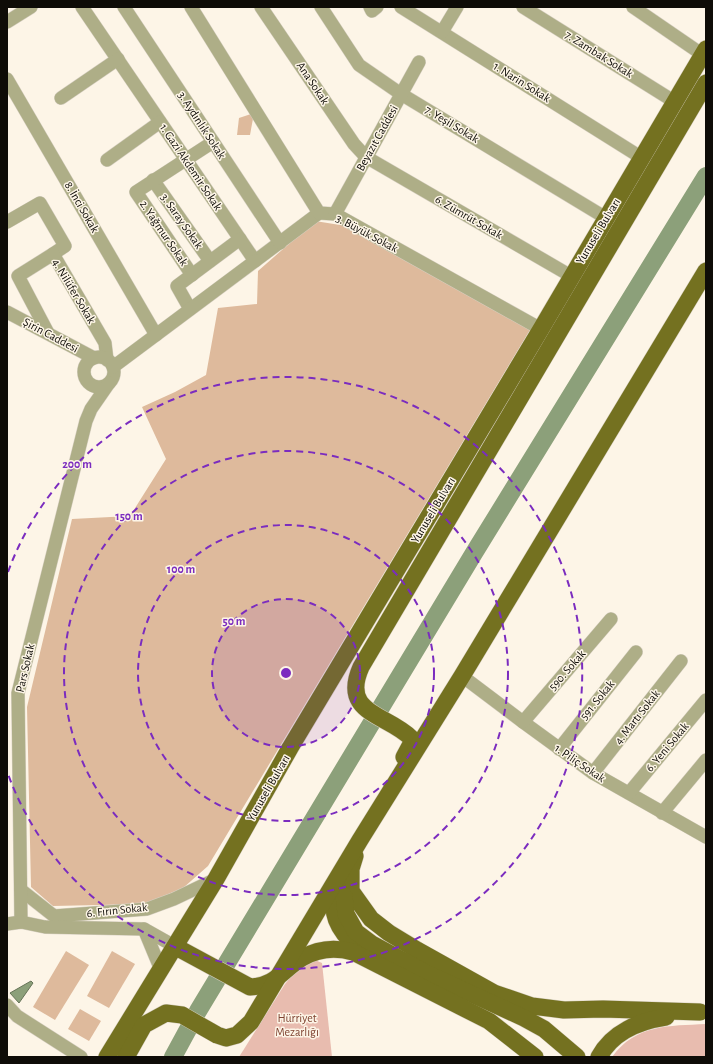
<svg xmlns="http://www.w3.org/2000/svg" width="713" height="1064" viewBox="0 0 713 1064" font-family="'Alegreya Sans',sans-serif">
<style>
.green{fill:#e8bcaf}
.water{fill:#8ca07a;stroke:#667458}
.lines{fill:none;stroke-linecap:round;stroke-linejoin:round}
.river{stroke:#8ca07a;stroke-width:18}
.building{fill:#deba9c}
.minor-casing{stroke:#d7d0c3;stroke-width:14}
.major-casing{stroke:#d7d0c3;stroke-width:18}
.minor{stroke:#aeae87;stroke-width:13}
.major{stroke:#747120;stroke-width:17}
.ring{fill:none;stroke:#7b2cbf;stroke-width:2;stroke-dasharray:7 5}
.labels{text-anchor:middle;stroke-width:3;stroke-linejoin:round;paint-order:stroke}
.street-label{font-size:12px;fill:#0e0c07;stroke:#fdf5e7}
.park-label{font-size:12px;fill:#7e4230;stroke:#fdf5e7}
.centre{fill:#7b2cbf;stroke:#fdf5e7;stroke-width:2}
.ring-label{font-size:12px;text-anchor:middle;font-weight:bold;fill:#7b2cbf;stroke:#fdf5e7;stroke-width:3;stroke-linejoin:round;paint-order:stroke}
</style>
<rect width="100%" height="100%" fill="#fdf5e7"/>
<g class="green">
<polygon points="315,960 322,963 332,1057 239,1057 285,984 296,971"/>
<path d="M706 1024V1057H612C636 1024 669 1026 706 1024Z"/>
</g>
<polygon class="water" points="31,981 33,983 19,1003 10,993"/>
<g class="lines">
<polyline class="river" points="173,1057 198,1011 474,553 706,176"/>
</g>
<g class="building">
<polygon points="254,113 250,135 237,135 239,118"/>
<polygon points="315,221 359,228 530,330 208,866 183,888 145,904 53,906 31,887 27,707 72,519 130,516 166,459 142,407 175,392 206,375 218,308 257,304 258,271"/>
<polygon points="66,951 89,965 55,1020 33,1007"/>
<polygon points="112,951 135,964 109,1008 87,996"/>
<polygon points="80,1009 101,1021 89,1041 68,1029"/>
</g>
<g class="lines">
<g class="minor-casing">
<g id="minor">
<polyline points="82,7 255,261 319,213"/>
<polyline points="124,7 280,243"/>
<polyline points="191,7 319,213 335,214 541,329"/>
<polyline points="261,7 354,144 366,157 571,276"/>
<polyline points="321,7 359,65 401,94 606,218"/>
<polyline points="370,7 372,11 377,7"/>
<polyline points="401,7 642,158"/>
<polyline points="523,7 675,102"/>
<polyline points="633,7 703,55"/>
<polyline points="7,22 31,7"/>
<polyline points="442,32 457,7"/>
<polyline points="7,79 156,335"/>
<polyline points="61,98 118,59"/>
<polyline points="107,160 160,122"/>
<polyline points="153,180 210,261"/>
<polyline points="335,214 419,62"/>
<polyline points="7,222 40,203 65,246 53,254"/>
<polyline points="192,275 136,192 213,142"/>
<polyline points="190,309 177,286 240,239"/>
<polyline points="7,312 94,358"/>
<polyline points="48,333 18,276 53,254 105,343 107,360"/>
<circle cx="99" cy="372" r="15"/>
<polyline points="113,367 255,261"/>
<polyline points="462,676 523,722 593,773 706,837"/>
<polyline points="523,722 611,619"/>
<polyline points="559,749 636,652"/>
<polyline points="593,773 681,661"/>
<polyline points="629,793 706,700"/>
<polyline points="662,813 706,760"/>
<polyline points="21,890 54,916 147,909 174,899 216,879"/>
<polyline points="21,922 18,693 86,421 91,409 109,383"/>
<polyline points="7,924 21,922 45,927 144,929 176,947"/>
<polyline points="144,929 161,970"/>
<polyline points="7,1005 17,1016 81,1057"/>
</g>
</g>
<g class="major-casing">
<g id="major">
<path d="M404 757 411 744V738C387 714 340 714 361 667L706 83"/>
<polyline points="355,856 351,869 351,891 371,919 389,933 417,950 494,993 532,1006 564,1010 603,1009 700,1012"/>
<path d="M337 885C336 892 334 900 334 907 334 930 357 947 372 961"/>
<polyline points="344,896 346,914 356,932 372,944 428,974 524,1018 544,1029 577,1057"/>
<path d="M176 947 250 987C276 986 282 970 302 958 319 948 335 947 353 952L489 1021 535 1057"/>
<polyline points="107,1057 216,879 290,748 541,329 706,49"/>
<polyline points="126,1057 144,1025 166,1013 182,1015 217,1035 226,1038 237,1035 251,1022 360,840 462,676 706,271"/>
<path d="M599 1057C612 1032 640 1021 666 1017"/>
</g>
</g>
<use href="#minor" class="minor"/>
<use href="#major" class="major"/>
</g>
<circle cx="286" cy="673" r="74" fill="#7b2cbf" fill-opacity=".12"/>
<g class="ring">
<circle cx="286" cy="673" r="74"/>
<circle cx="286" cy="673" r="148"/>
<circle cx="286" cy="673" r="222"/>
<path d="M8 572A296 296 0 1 1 8 774"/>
</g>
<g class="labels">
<g class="street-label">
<text transform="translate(599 54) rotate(32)" y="4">7. Zambak Sokak</text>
<text transform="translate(522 82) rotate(32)" y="4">1. Narin Sokak</text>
<text transform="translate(313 83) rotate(56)" y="4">Ana Sokak</text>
<text transform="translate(452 124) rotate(31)" y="4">7. Yeşil Sokak</text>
<text transform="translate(202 125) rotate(57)" y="4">3. Aydınlık Sokak</text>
<text transform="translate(377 138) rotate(-61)" y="4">Beyazıt Caddesi</text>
<text transform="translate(191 167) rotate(56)" y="4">1. Gazi Akdemir Sokak</text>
<text transform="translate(82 207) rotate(60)" y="4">8. İnci Sokak</text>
<text transform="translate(469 217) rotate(30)" y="4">6. Zümrüt Sokak</text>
<text transform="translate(182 221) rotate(55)" y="4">3. Saray Sokak</text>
<text transform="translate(598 231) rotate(-59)" y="4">Yunuseli Bulvarı</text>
<text transform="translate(164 233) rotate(56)" y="4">2. Yağmur Sokak</text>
<text transform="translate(367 233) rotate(28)" y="4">3. Büyük Sokak</text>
<text transform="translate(74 291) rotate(59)" y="4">4. Nilüfer Sokak</text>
<text transform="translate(51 335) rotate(28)" y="4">Şirin Caddesi</text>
<text transform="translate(433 510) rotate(-59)" y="4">Yunuseli Bulvarı</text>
<text transform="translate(25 668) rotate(-77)" y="4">Pars Sokak</text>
<text transform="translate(567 670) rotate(-49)" y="4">590. Sokak</text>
<text transform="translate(597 700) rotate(-51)" y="4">591. Sokak</text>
<text transform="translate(637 717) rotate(-52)" y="4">4. Martı Sokak</text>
<text transform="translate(667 747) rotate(-50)" y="4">6. Yeni Sokak</text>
<text transform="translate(580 763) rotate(34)" y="4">1. Piliç Sokak</text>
<text transform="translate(268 788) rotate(-60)" y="4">Yunuseli Bulvarı</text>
<text transform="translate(117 910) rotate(-6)" y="4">6. Fırın Sokak</text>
</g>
<g class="park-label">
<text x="297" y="1022">Hürriyet<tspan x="297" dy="14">Mezarlığı</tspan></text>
</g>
</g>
<circle cx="286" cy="673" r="6" class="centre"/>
<g class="ring-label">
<text x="77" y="468">200 m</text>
<text x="129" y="520">150 m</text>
<text x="181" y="573">100 m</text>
<text x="234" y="625">50 m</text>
</g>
<rect width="713" height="1064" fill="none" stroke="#0e0c07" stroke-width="16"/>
</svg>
